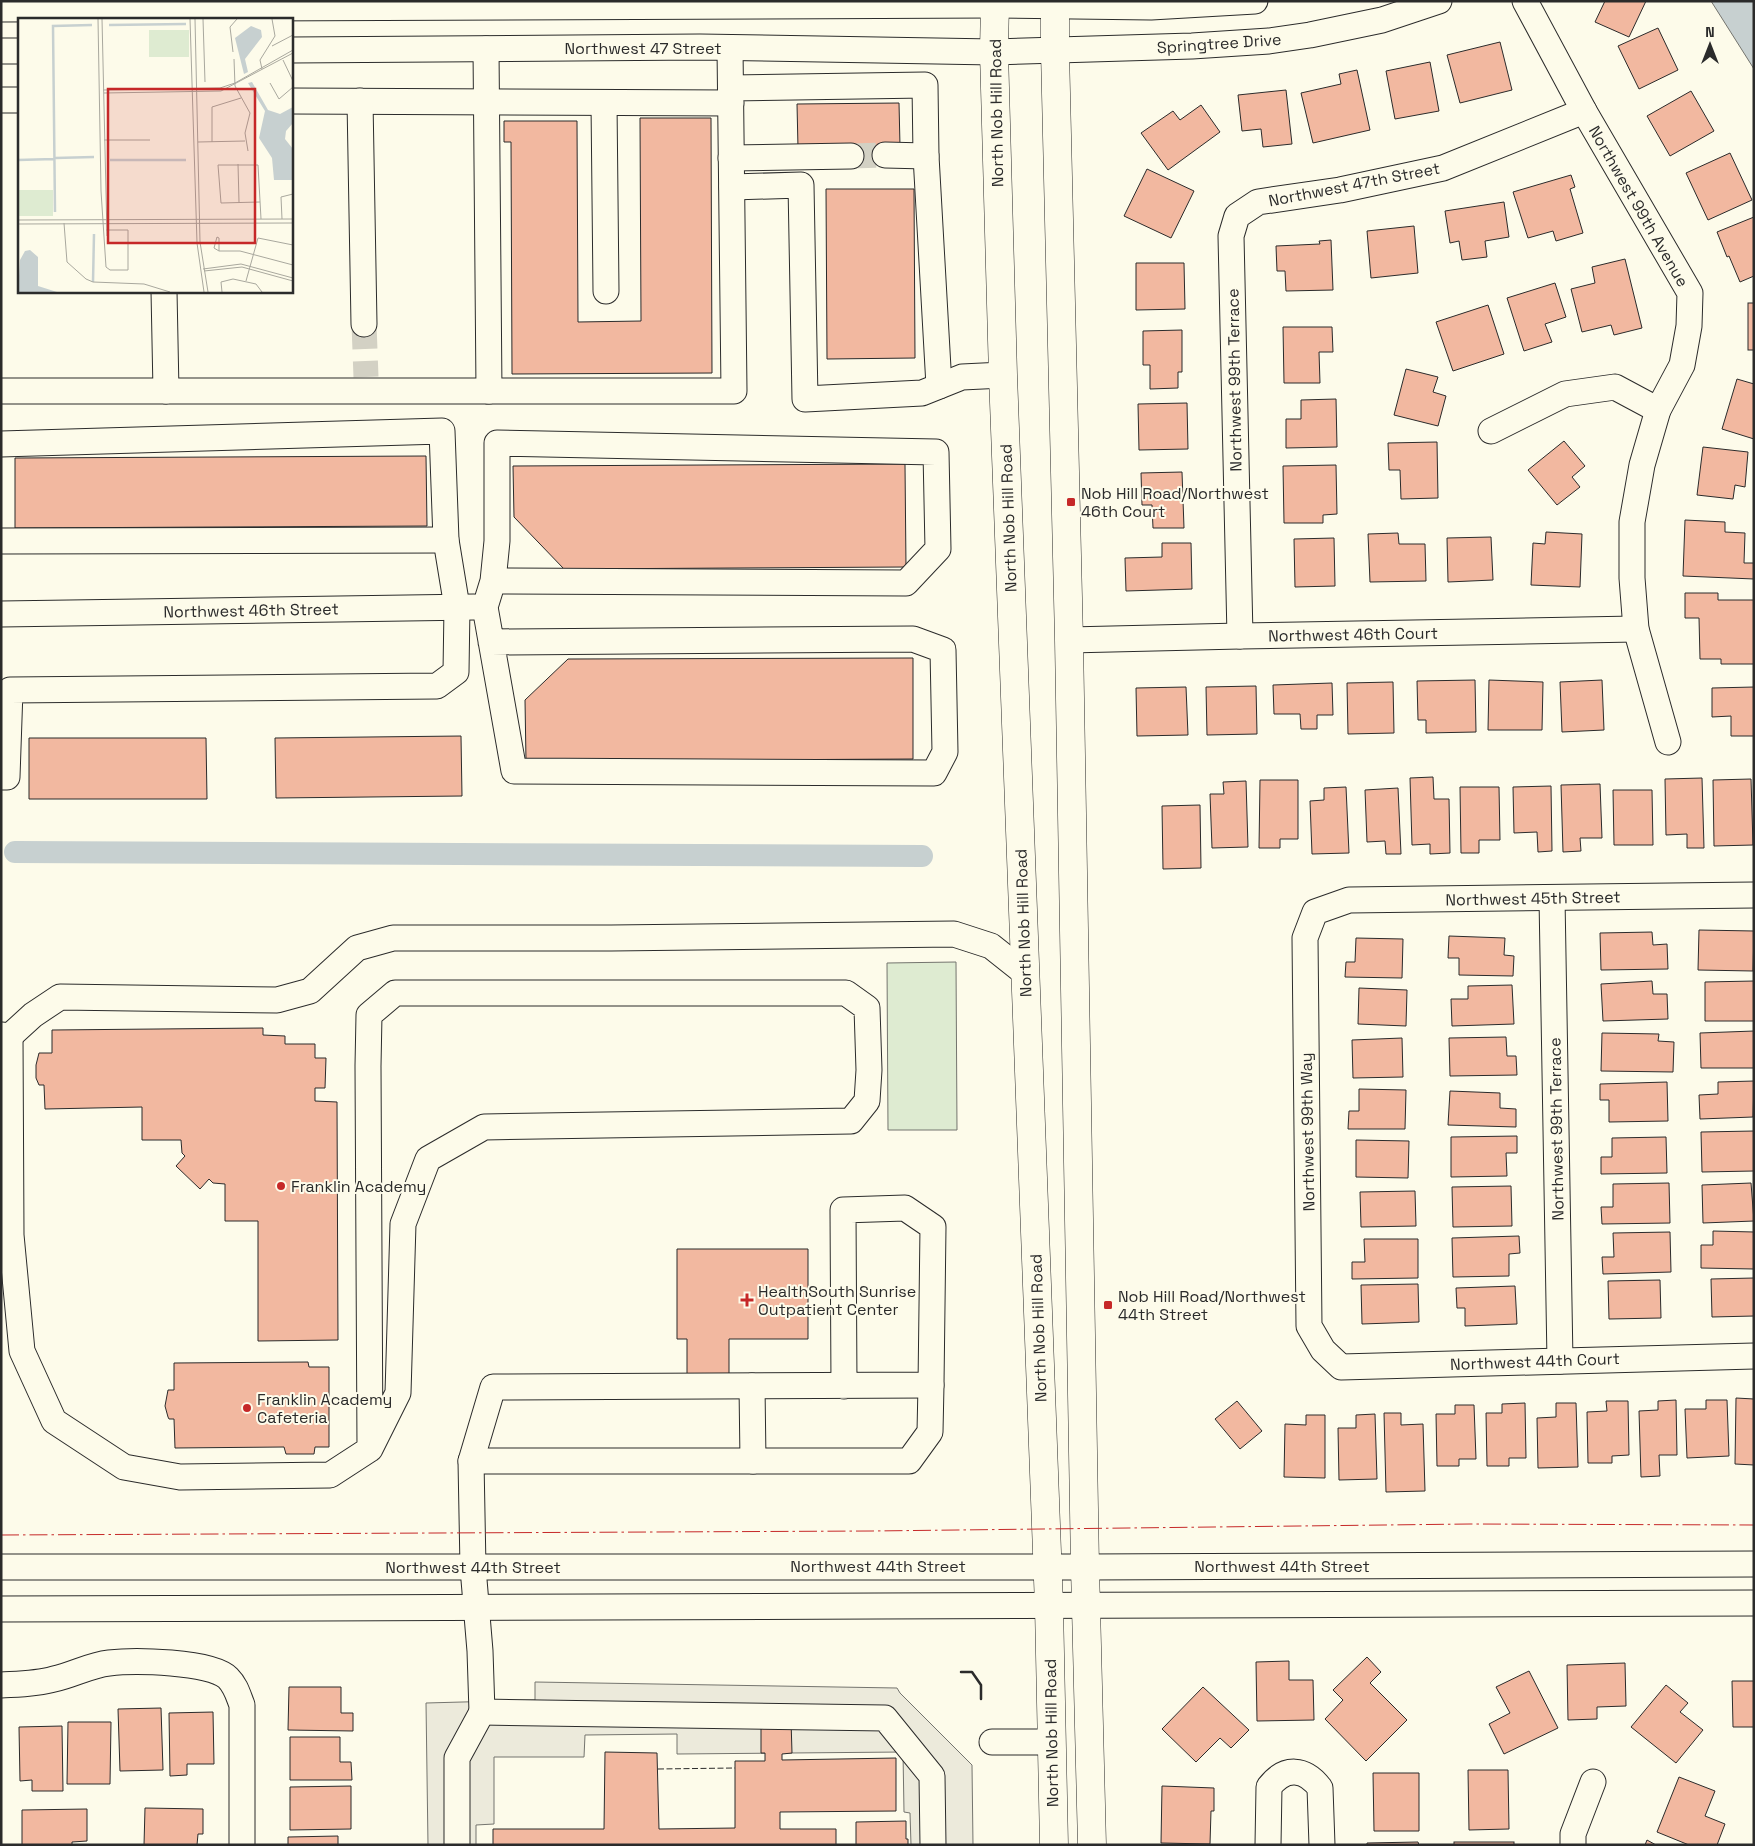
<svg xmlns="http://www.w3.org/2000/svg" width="1755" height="1846" viewBox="0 0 1755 1846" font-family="'Space Grotesk',sans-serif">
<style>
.green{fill:#deebd1;stroke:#74746e}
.parking{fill:#eceadb;stroke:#74746e}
.water{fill:#c7d0d0;stroke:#74746e}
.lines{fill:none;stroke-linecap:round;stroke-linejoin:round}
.canal{stroke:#c7d0d0;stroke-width:22}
.building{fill:#f2b8a0;stroke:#2b2b2b}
.minor-tunnel{stroke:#d3d1c4;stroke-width:25;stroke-dasharray:25 12;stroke-linecap:butt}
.minor-casing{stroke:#2b2b2b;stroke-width:27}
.major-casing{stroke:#2b2b2b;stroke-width:29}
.minor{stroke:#fdfbea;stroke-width:25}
.major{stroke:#fdfbea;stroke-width:28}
.fence{stroke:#2b2b2b;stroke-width:1;stroke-dasharray:6 2.5;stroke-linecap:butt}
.wall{stroke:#2b2b2b;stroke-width:2.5}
.power{stroke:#c62828;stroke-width:1;stroke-dasharray:18 4 2.5 4;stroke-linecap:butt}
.poi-dot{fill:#c62828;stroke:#fdfbea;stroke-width:2}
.labels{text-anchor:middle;stroke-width:4;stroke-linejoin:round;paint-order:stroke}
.street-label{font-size:16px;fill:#2b2b2b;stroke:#fdfbea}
.poi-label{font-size:16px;fill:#2b2b2b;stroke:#fdfbea;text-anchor:start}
.inset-river{fill:none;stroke:#c7d0d0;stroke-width:2.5}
.inset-road{fill:none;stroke:#a9a89e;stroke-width:1}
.view{fill:#c62828;fill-opacity:0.15;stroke:#c62828;stroke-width:2.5}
.inset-edge{fill:none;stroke:#2b2b2b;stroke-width:2.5}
</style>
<rect width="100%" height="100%" fill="#fdfbea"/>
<polygon class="green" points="956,962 957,1130 888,1130 887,963"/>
<polygon class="parking" points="535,1682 897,1688 900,1693 972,1765 973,1845 911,1845 910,1813 904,1812 903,1752 677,1754 677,1734 585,1735 584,1757 494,1757 494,1824 476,1825 476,1845 428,1845 426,1703 535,1700"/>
<polygon class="water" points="1711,1 1754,1 1754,69"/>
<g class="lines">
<polyline class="canal" points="15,852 922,856"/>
</g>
<g class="building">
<polygon points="1605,1 1646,1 1629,37 1595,22"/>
<polygon points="1658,28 1678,70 1639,89 1618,46"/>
<polygon points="1500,42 1512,90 1460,103 1447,55"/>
<polygon points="1430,62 1439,111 1395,119 1386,71"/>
<polygon points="1357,70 1370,130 1313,143 1301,93 1341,84 1339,74"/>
<polygon points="1286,90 1292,144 1263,147 1261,129 1242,131 1238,95"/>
<polygon points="1691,91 1714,131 1670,156 1647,116"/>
<polygon points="899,103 900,146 885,159 851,160 798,148 797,104"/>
<polygon points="1201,105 1220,132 1168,170 1141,133 1173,111 1180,120"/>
<polygon points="640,118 711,118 712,373 512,374 511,142 504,142 504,121 577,121 578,322 641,321"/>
<polygon points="1730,153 1752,200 1708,220 1686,173"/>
<polygon points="1147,169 1194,191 1171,238 1124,216"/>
<polygon points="1571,175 1575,187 1570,189 1583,233 1556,241 1553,231 1528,238 1513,192"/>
<polygon points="826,189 914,189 915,358 827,359"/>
<polygon points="1504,202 1509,237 1485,241 1487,257 1462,260 1459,241 1450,243 1445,211"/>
<polygon points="1754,217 1754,276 1740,282 1729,256 1727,257 1717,232"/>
<polygon points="1414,226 1418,273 1371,278 1367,231"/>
<polygon points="1331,240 1333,290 1286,291 1285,271 1277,271 1276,246 1320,244 1319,241"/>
<polygon points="1625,259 1642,328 1614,335 1611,325 1582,332 1571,289 1595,283 1592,267"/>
<polygon points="1136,263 1184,263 1185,309 1136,310"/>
<polygon points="1555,283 1566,317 1545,324 1552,342 1524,351 1507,298"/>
<rect x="1748" y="303" width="6" height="47"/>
<polygon points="1488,305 1504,354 1453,371 1436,322"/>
<polygon points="1283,327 1332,327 1333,352 1319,352 1320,383 1284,383"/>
<polygon points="1182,330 1182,372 1178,372 1178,388 1150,389 1150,365 1143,365 1143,331"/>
<polygon points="1406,369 1438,377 1433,392 1446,396 1438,426 1394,415"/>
<polygon points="1737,379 1754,384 1754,439 1722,429"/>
<polygon points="1336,399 1337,447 1286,448 1286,419 1301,419 1301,400"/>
<polygon points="1187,403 1188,449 1139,450 1138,404"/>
<polygon points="1564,441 1585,466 1572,477 1580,487 1557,505 1528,470"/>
<polygon points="1437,442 1438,498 1401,499 1400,470 1389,470 1388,443"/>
<polygon points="1703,447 1748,452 1745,487 1735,485 1733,499 1697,495"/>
<polygon points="426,456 427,526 15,528 15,458"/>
<polygon points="905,464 906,567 564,569 514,517 513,466"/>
<polygon points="1336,465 1337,514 1323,515 1323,523 1284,523 1283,466"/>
<polygon points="1182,472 1184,528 1153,528 1152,505 1142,505 1141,473"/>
<polygon points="1685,520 1725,522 1725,532 1745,533 1744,563 1754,563 1754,579 1683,576"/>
<polygon points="1546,532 1582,534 1580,587 1531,585 1533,543 1545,544"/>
<polygon points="1398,533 1399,544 1425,544 1426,581 1370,582 1368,534"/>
<polygon points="1491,537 1493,580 1448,582 1447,538"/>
<polygon points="1334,538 1335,586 1295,587 1294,539"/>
<polygon points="1162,543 1191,543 1192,589 1126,591 1125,558 1162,557"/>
<polygon points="1685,593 1718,593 1718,600 1754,600 1754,664 1721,664 1721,659 1700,659 1699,618 1685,618"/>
<polygon points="913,658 913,759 526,761 525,700 568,659"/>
<polygon points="1475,680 1476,732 1426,733 1426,720 1418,720 1417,681"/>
<polygon points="1489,680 1543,682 1542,730 1488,730"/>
<polygon points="1602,680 1604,730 1562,732 1560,682"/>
<polygon points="1393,682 1394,733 1348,734 1347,683"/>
<polygon points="1332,683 1333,715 1317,715 1317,729 1301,729 1300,714 1274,714 1273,685"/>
<polygon points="1256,686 1257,734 1207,735 1206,687"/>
<polygon points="1186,687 1188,735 1137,736 1136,688"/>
<polygon points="1754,687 1754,736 1731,736 1731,716 1712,717 1712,688"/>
<polygon points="461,736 462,796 276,798 275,738"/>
<polygon points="29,738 206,738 207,799 29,799"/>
<polygon points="1433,777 1434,799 1449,799 1450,853 1430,854 1430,844 1412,845 1410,778"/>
<polygon points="1702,778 1704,848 1687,848 1687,834 1666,835 1665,779"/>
<polygon points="1751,779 1753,845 1714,846 1713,780"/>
<polygon points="1260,780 1298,780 1298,839 1280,839 1280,848 1259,848"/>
<polygon points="1246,781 1248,847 1212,848 1210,794 1224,794 1223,782"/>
<polygon points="1600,784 1602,838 1580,838 1581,851 1563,852 1561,785"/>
<polygon points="1551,786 1552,851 1538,852 1537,832 1514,833 1513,787"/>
<polygon points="1346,787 1349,853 1312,854 1310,801 1324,800 1324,788"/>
<polygon points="1460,787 1499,787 1500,840 1479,840 1479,853 1461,853"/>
<polygon points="1398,788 1401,854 1386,854 1385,841 1367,842 1365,790"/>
<polygon points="1613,790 1652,790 1653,845 1614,845"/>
<polygon points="1200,805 1201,868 1163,869 1162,806"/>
<polygon points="1699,930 1754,931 1753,971 1698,970"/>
<polygon points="1652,932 1653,945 1667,944 1668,969 1601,970 1600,933"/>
<polygon points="1449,936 1505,938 1504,955 1514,956 1513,976 1459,975 1459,958 1448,958"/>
<polygon points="1356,938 1403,939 1402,978 1345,977 1346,962 1355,962"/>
<polygon points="1652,981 1653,994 1667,994 1668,1019 1603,1021 1601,984"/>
<polygon points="1754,981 1754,1021 1705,1021 1705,982"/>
<polygon points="1512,985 1514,1024 1452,1026 1451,999 1468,999 1468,986"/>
<polygon points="1359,988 1407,990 1406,1026 1358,1024"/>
<polygon points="263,1028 263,1035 285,1036 285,1044 315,1044 315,1058 326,1058 325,1088 315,1088 315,1101 337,1102 338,1340 258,1341 258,1221 225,1221 225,1184 213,1183 209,1179 200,1189 176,1166 185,1156 182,1153 181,1140 142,1140 142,1107 45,1109 44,1085 39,1085 36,1078 36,1065 39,1053 52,1053 52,1030"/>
<polygon points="1754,1031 1754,1068 1701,1068 1700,1033"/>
<polygon points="1602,1033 1659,1034 1658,1041 1674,1042 1673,1072 1601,1071"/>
<polygon points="1506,1037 1507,1056 1516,1056 1517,1075 1450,1076 1449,1038"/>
<polygon points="1402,1038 1403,1077 1353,1078 1352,1040"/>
<polygon points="1754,1081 1753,1117 1700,1119 1699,1095 1718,1094 1718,1082"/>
<polygon points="1667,1082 1668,1121 1609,1122 1609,1100 1600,1100 1600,1084"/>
<polygon points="1359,1089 1406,1090 1405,1129 1348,1129 1349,1111 1359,1111"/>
<polygon points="1450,1091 1500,1093 1500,1108 1516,1109 1516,1127 1448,1125"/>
<polygon points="1754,1131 1754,1171 1702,1172 1701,1132"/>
<polygon points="1517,1136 1517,1153 1506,1153 1507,1176 1451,1177 1451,1137"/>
<polygon points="1666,1137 1667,1173 1601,1174 1601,1157 1612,1157 1612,1138"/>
<polygon points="1356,1140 1409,1141 1408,1178 1356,1177"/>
<polygon points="1669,1183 1670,1223 1602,1224 1601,1207 1613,1207 1613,1184"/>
<polygon points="1751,1183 1754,1221 1703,1223 1702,1185"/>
<polygon points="1511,1186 1512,1226 1453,1227 1452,1187"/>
<polygon points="1415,1191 1416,1226 1361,1227 1360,1192"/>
<polygon points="1713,1231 1754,1232 1754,1269 1701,1268 1701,1245 1713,1245"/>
<polygon points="1670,1232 1671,1272 1603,1274 1602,1257 1614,1257 1613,1233"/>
<polygon points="1519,1236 1520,1253 1509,1254 1509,1276 1453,1277 1452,1238"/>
<polygon points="1364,1239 1418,1239 1418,1278 1352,1279 1352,1262 1365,1262"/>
<polygon points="677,1249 808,1249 808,1339 729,1339 729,1378 687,1378 687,1339 677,1339"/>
<polygon points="1754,1278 1754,1316 1712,1317 1711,1279"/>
<polygon points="1660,1280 1661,1318 1609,1319 1608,1281"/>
<polygon points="1418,1284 1419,1322 1362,1324 1361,1285"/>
<polygon points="1515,1286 1517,1324 1465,1326 1465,1308 1457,1308 1456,1288"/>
<polygon points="308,1362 309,1367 329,1367 329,1447 315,1447 314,1454 286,1454 284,1447 175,1448 174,1419 169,1419 168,1417 165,1406 168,1390 174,1390 174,1363"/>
<polygon points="1736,1398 1754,1399 1754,1465 1735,1464"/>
<polygon points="1676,1400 1677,1455 1659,1455 1660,1476 1641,1477 1639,1411 1658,1410 1658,1401"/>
<polygon points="1706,1400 1727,1400 1729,1456 1687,1458 1685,1409 1706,1409"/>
<polygon points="1237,1401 1262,1431 1240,1449 1215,1419"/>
<polygon points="1606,1401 1628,1401 1629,1455 1612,1456 1612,1463 1588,1463 1587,1412 1607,1411"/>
<polygon points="1525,1403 1526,1458 1509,1458 1509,1466 1487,1466 1486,1413 1502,1413 1502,1404"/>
<polygon points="1556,1403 1576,1403 1578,1467 1538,1468 1537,1418 1556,1417"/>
<polygon points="1455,1405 1474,1405 1476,1459 1459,1459 1459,1466 1437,1466 1436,1414 1455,1414"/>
<polygon points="1384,1413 1401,1413 1401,1425 1423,1424 1425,1491 1386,1492"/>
<polygon points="1375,1414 1377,1479 1339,1480 1338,1428 1356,1428 1356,1415"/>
<polygon points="1306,1415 1325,1415 1325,1478 1284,1477 1285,1424 1306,1425"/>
<polygon points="1367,1657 1381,1672 1370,1683 1407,1720 1366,1761 1325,1719 1343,1700 1333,1690"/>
<polygon points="1289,1661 1289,1680 1313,1680 1314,1720 1257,1721 1256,1662"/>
<polygon points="1625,1663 1626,1706 1597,1707 1597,1719 1568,1720 1567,1665"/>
<polygon points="1529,1671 1558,1728 1504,1754 1489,1724 1510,1713 1496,1687"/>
<polygon points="1732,1681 1754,1681 1754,1727 1733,1727"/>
<polygon points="1666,1685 1688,1703 1680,1712 1703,1730 1676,1763 1631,1727"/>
<polygon points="289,1687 341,1687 341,1713 353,1713 353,1731 288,1730"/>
<polygon points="1203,1687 1249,1730 1231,1748 1220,1738 1196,1762 1162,1729"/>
<polygon points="161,1708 163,1770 120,1771 118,1709"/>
<polygon points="213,1712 214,1764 187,1764 187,1775 170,1776 169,1713"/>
<polygon points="761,1720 791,1720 792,1753 782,1754 782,1760 896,1758 896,1811 780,1812 780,1829 836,1829 836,1845 493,1845 493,1829 604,1829 605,1752 657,1753 659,1829 735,1828 735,1761 765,1761 765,1753 761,1753"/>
<polygon points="68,1722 111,1722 110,1784 67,1784"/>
<polygon points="62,1726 63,1791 32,1791 32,1780 20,1781 19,1727"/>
<polygon points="290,1737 340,1737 340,1762 351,1762 352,1780 290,1780"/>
<polygon points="1468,1770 1508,1770 1509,1829 1469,1830"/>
<polygon points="1373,1773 1419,1773 1419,1831 1374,1831"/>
<polygon points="1679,1777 1715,1791 1705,1816 1725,1824 1717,1845 1689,1845 1657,1832"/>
<polygon points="351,1786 351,1829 290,1830 290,1787"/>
<polygon points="1162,1786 1214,1788 1214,1811 1211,1811 1210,1844 1161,1843"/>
<polygon points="145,1808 203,1809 203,1834 198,1834 197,1845 144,1845"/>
<polygon points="87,1809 87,1841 72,1842 72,1845 22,1845 22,1810"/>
<polygon points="906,1821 906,1839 908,1839 908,1845 856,1845 856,1822"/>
<polygon points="338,1836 338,1845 288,1845 288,1837"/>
<polygon points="1647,1840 1656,1845 1645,1845"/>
<polygon points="1418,1842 1419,1845 1367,1845 1367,1843"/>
<rect x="1454" y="1842" width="60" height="3"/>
</g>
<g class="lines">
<g class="minor-tunnel">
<polyline points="851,156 885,155"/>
<polyline points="364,324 366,377"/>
</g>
<g class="minor-casing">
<g id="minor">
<polyline points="1525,1 1584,111 1690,293 1689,326 1682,365 1658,410 1642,465 1632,522 1632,578 1636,629 1668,742"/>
<polyline points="1,9 995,5 1151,7 1255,1"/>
<polyline points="486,49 489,391"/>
<polyline points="291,50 700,47 994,52 1192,46 1269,41 1310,35 1382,20 1439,1"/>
<polyline points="1,51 19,51"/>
<polyline points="731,88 925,85 926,156 939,386"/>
<polyline points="1,100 19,100"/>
<polyline points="291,101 731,103"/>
<polyline points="360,101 364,324"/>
<polyline points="604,103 606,291"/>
<polyline points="885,155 926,156"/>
<polyline points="731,158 851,156"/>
<polyline points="732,187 801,185 805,399 922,393 962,377 1003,375"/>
<polyline points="164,291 166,391"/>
<polyline points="1,391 734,391 730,48"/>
<polyline points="1491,431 1565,394 1615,387 1658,410"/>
<polyline points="1,444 442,431 446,540 457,607 456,672 437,686 10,690 7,777 1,777"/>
<polyline points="1,541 446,540"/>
<polyline points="1,614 474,607"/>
<polyline points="1240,636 1231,236 1237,216 1258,202 1340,190 1443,168 1584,111"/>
<polyline points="1069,640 1240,636 1636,629"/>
<polyline points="491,642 913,639 943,650 945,752 934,773 514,771 485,607 493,581 497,541 497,443 936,452 938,549 906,583 493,581"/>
<polyline points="1754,895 1349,900 1315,912 1305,938 1309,1326 1323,1350 1341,1367 1754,1356"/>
<polyline points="1552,898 1560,1361"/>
<polyline points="1,1035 10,1036 11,1235 22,1351 54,1421 124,1467 180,1477 330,1475 370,1449 398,1393 403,1224 428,1159 484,1127 851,1121 867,1101 869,1070 867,1008 846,993 395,993 369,1015 368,1066 370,1449"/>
<polyline points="10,1036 33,1015 60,997 277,1000 310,991 357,948 393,938 611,938 954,934 991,946 1025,973"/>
<polyline points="752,1386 753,1461"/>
<path d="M844 1386 843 1210 905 1208 933 1227 931 1385C785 1386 639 1386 493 1387L471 1461 473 1568 480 1651 482 1712 885 1718 932 1776 933 1845"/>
<polyline points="471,1461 909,1461 930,1432 931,1385"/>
<polyline points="1,1567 1085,1567 1754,1564"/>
<path d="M1 1609C585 1605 1170 1607 1754 1603"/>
<path d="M1 1685C19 1684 37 1684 54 1679 73 1675 90 1665 109 1663 133 1660 211 1661 228 1678 236 1686 238 1695 242 1705V1845"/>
<polyline points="992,1742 1051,1742"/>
<polyline points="457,1845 457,1758 482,1712"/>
<path d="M1268 1845 1269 1787C1285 1766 1305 1768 1320 1788L1322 1845"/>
<polyline points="1573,1845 1573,1834 1593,1782"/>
</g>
</g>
<g class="major-casing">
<g id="major">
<polyline points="995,1 994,52 1003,375 1049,1606 1054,1845"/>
<polyline points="1055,1 1055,51 1069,640 1085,1567 1092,1845"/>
</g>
</g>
<use href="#minor" class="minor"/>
<use href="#major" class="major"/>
<polyline class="fence" points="658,1769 735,1768"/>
<polyline class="wall" points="961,1672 972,1672 981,1685 981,1699"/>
<polyline class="power" points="1,1535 872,1531 1470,1524 1754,1525"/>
</g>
<g class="poi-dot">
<rect x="1066" y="497" width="10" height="10" rx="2.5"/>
<circle cx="281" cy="1186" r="5"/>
<path d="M744.5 1292.5h5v5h5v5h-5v5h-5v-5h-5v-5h5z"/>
<rect x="1103" y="1300" width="10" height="10" rx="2.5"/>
<circle cx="247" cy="1408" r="5"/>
</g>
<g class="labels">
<g class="street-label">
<text transform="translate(1219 43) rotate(-4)" y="6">Springtree Drive</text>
<text x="643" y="54">Northwest 47 Street</text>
<text transform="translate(996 113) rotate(-91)" y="6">North Nob Hill Road</text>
<text transform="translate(1354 184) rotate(-11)" y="6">Northwest 47th Street</text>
<text transform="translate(1639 206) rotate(60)" y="6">Northwest 99th Avenue</text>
<text transform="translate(1234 380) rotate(-91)" y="6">Northwest 99th Terrace</text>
<text transform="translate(1008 518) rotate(-92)" y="6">North Nob Hill Road</text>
<text transform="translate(251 610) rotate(-1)" y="6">Northwest 46th Street</text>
<text transform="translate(1353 634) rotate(-1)" y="6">Northwest 46th Court</text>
<text transform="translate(1533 898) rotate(-1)" y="6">Northwest 45th Street</text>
<text transform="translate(1023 923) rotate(-92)" y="6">North Nob Hill Road</text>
<text transform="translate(1556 1129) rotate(-91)" y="6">Northwest 99th Terrace</text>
<text transform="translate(1307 1132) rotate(-91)" y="6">Northwest 99th Way</text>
<text transform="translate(1038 1328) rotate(-92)" y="6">North Nob Hill Road</text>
<text transform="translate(1535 1361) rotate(-2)" y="6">Northwest 44th Court</text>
<text x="878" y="1572">Northwest 44th Street</text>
<text x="1282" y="1572">Northwest 44th Street</text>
<text x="473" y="1573">Northwest 44th Street</text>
<text transform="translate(1051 1733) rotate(-91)" y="6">North Nob Hill Road</text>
</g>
<g class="poi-label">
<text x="1081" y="499">Nob Hill Road/Northwest<tspan x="1081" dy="18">46th Court</tspan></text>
<text x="291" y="1192">Franklin Academy</text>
<text x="758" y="1297">HealthSouth Sunrise<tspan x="758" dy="18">Outpatient Center</tspan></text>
<text x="1118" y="1302">Nob Hill Road/Northwest<tspan x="1118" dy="18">44th Street</tspan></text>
<text x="257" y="1405">Franklin Academy<tspan x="257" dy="18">Cafeteria</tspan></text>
</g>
</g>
<g transform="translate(18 18)">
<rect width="275" height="275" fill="#fdfbea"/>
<path d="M131 12H171V39H131ZM0 172H35V198H0Z" fill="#deebd1"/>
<path d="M233 8 243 12 244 19 227 41 230 54 226 56 217 20ZM234 64 250 92 262 96 275 89V105L268 113 267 121 275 131V162H256L254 140 241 120 247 93 230 65ZM12 232 20 239V268L39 274H0L2 242 7 233Z" fill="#c7d0d0"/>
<path class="inset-river" d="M91 7 168 6M37 140 76 139M0 142 36 141M92 142H168M37 194 35 8 74 7M75 264 76 216"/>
<path class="inset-road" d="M80 1 83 173 88 249 92 252H110V212H88M84 1 89 218M172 1 179 225 186 274M177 1 182 224 190 274M185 1 187 64M254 28 275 17M215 34 212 9 219 1M216 41 217 68 232 95 227 115 230 133M265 42 275 63M244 51 242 42 257 18 254 1M252 65 261 81 275 69M85 72 202 70 217 65 275 32M86 75 203 73 275 35M86 122H132M180 124 227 123M194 124V89L223 80M220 146 221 184M242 184 203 185 200 147H240L243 201M264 201 263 179 275 176M0 202 275 201M46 205 49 244 68 261 75 264 126 266 152 274M0 206 275 205M199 219 201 220V233L196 230ZM201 233H222L275 247M185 251 223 246 275 260M186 253 224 249 275 263M228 263 240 220 275 227M204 274 203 264 215 261 238 266 244 274"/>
<path class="view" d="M90 71H237V225H90Z"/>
<rect width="275" height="275" class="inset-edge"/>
</g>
<rect width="1755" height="1846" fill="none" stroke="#2b2b2b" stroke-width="5"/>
<g transform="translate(1710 45)" stroke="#fdfbea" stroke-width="4" paint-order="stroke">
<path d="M0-4L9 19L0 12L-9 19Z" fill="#2b2b2b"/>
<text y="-8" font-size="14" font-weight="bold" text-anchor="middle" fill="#2b2b2b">N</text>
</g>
</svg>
